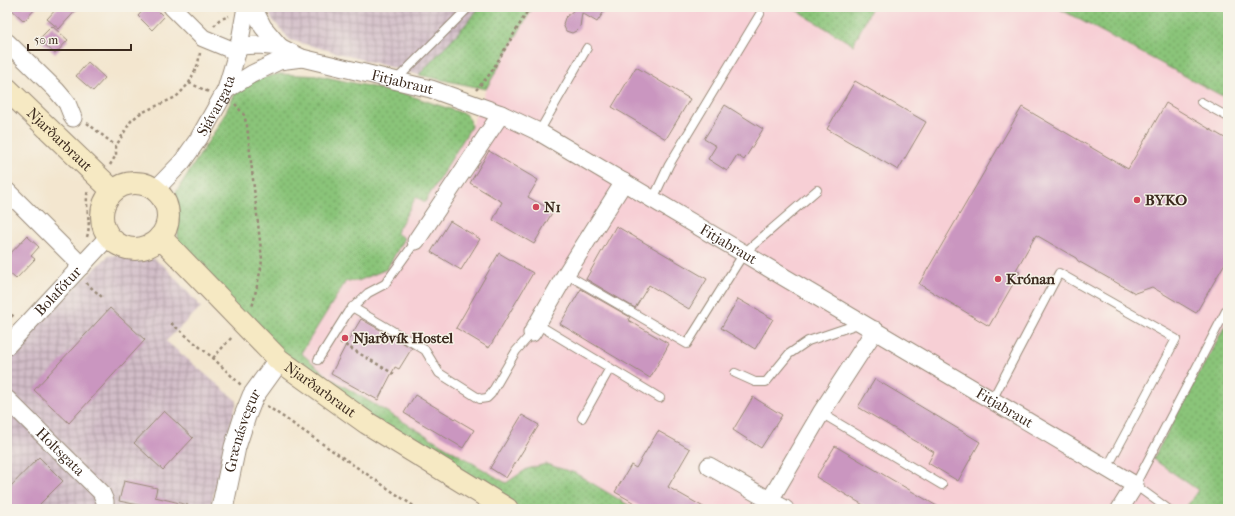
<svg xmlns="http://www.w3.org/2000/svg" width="1235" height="516" viewBox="0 0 1235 516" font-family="'IM FELL French Canon',serif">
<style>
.built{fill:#f7cfd5}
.industrial{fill:url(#industrial-grid)}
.grass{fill:url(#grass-dots);stroke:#62774c}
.building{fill:#ca96c0}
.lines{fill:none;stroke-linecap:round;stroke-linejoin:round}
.service-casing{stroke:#978876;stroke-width:10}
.minor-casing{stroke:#978876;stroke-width:19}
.tertiary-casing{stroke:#978876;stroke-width:23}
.secondary-casing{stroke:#978876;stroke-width:24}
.path{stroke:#978876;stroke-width:2.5;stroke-dasharray:3 3;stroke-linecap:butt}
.service{stroke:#fff;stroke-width:8}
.minor{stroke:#fff;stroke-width:17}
.tertiary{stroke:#fff;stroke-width:21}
.secondary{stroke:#f6e9c3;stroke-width:22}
.poi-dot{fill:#d1495b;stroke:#f7f3e8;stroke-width:1.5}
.labels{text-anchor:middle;stroke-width:3;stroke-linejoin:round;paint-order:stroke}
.street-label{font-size:15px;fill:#3b2a1e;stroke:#f7f3e8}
.poi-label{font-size:15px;font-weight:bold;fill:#3b2a1e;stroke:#f7f3e8;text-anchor:start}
</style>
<defs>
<pattern id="industrial-grid" width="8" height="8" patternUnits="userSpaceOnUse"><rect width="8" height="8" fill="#d2bdc8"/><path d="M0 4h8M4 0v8" fill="none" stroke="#ac9aa2"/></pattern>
<pattern id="grass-dots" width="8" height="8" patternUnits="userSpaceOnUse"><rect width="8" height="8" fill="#8ac479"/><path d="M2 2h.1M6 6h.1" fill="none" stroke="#729f63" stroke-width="1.8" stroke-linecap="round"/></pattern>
</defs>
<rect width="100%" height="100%" fill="#f7f3e8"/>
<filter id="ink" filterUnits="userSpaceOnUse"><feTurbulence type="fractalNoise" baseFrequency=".025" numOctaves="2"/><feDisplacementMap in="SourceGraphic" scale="8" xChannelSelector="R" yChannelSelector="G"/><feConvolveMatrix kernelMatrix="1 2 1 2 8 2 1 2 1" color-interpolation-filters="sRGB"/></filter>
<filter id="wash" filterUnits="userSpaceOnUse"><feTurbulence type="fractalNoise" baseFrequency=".012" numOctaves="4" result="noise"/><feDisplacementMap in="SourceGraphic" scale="16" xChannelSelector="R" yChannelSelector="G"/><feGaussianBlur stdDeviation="0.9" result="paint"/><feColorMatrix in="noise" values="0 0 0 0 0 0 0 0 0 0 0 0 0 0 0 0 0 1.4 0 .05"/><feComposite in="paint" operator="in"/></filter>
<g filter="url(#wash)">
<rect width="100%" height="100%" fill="#f3e6cf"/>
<polygon class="built" points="533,7 633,7 647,15 652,7 791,7 853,45 872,7 1056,7 1228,99 1228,320 1153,459 1198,490 1185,509 635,509 575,473 527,469 506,483 330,378 300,353 346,281 359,281 404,238 396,233 416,197 425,202 471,127 486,89"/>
<g class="industrial">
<polygon points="268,7 480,7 466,24 419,75 290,40 271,18"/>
<polygon points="124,254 139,254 153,258 166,268 201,307 166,341 237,401 210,509 7,509 7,355 108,256"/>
</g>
<g class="grass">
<polygon points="480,7 533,7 486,89 419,75 466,24"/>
<polygon points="791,7 872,7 853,45"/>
<polygon points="1056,7 1228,7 1228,99 1069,14"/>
<polygon points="279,74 321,76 405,94 465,114 470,120 471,127 425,202 416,197 396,233 404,238 387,269 358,281 346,281 301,353 330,378 506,483 527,469 546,464 575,473 635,509 520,509 369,418 287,358 179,249 175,194 220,123 237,90 251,81"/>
<polygon points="1228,320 1228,509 1185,509 1198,490 1153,459"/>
</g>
<g id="blocks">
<g class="building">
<polygon points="9,7 37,7 24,21"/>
<polygon points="58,7 79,7 59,29 47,19"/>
<polygon points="146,7 154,7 164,17 152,30 138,16"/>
<polygon points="574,7 607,7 597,22 582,13 580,27 576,31 572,33 566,31 563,24 565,18 576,8"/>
<polygon points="52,26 68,40 55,54 39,39"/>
<polygon points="88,62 105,78 93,91 76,76"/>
<polygon points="636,67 690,99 666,139 612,107"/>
<polygon points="855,81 926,122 898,170 827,129"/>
<polygon points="1166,103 1228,140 1228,258 1196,313 1152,287 1135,293 1078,261 1076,258 1036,235 1016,270 1020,272 989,326 919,284 1022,107 1128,169"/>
<polygon points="725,105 763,129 744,160 737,155 727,171 708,159 716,146 704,139"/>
<polygon points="489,151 538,180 528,197 553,211 534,244 493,220 502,202 470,183"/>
<polygon points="450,221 480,239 461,270 431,252"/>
<polygon points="616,226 707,279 689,309 649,285 635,308 586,279"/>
<polygon points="27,236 39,247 31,256 35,259 16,279 7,271 7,257"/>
<polygon points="499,253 533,273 489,348 456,328"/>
<polygon points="581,289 630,317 628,320 669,344 650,378 560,324"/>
<polygon points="738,299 773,319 755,349 721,328"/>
<polygon points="110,308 145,340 69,423 34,390"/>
<polygon points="361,319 412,348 399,369 395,367 378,400 331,374 349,339"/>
<polygon points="875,379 980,442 958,481 928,463 934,452 858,407"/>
<polygon points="415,395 474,430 463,448 404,413"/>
<polygon points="753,397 782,415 761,448 733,430"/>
<polygon points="164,411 193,438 163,470 134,443"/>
<polygon points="522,415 539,425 506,478 490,468"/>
<polygon points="658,431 690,449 668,487 707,509 645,509 615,492 631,465 636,468"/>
<polygon points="835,446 884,475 942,509 870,509 833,487 816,477"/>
<polygon points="39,457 63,481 35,509 7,509 7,490"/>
<polygon points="124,481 157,488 155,497 188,505 188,509 158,509 119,501"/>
</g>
</g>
</g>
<g filter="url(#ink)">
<use href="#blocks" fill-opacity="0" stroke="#978876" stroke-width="1"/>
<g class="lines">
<g class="service-casing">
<g id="service">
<polyline points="396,80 469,7"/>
<polyline points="1201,102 1228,117"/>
<polyline points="539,132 587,48"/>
<polyline points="653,199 669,165 760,14"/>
<polyline points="566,274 687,344 744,253 817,190"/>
<polyline points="352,307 425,350 439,373 480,399 487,398 491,394 516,351 532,333"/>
<polyline points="537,324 660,398"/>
<polyline points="318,360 348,312 368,293 385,284 416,241"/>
<polyline points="735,373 755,382 766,382 789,354 808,341 861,323"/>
<polyline points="992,400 1059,273 1176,339 1107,468"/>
<polyline points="821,413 942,485"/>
<polyline points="582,418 610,368"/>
<polyline points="1168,509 1135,485 1228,307"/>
</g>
</g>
<g class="minor-casing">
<g id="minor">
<polyline points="172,7 203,38 237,52"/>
<polyline points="253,7 263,27 280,47"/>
<polyline points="7,42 56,90 67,103 73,118"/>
<path id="s1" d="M239 46 259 45 280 47 302 58 431 89 501 114 539 132 1135 485 1120 509"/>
<polyline points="226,90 252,74 279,61 302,58"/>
<path id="s2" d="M155 190 182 162 199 138 226 90 239 46 246 7"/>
<polyline points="7,191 82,266"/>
<polyline points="416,241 501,114"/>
<polyline points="532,333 566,274 624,182"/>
<path id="s3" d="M7 346 109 236"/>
<path id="s4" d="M7 399 101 492 105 501V509"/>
<polyline points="709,466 785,509"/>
<polyline points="770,500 821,413 875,330"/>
</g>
</g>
<g class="tertiary-casing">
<g id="tertiary">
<path id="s5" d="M222 509 235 447 245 416 253 396 279 360"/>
</g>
</g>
<g class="secondary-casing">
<g id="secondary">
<path id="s6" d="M7 89 113 191"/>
<circle cx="135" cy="216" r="33"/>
<path id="s7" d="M160 237 279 360 367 423 507 509"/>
</g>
</g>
<g class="path">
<polyline points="214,26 219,20 229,16"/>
<polyline points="189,83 209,92"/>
<polyline points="476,90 490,74 530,7"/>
<polyline points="235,104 244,115 247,126 262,259 261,268 252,308"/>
<polyline points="87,123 116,146"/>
<polyline points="110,165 116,155 116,146 131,121 139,114 176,97 182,91 189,83 198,64 200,53"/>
<path d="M87 237C92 221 84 205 88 190"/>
<polyline points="86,283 102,297"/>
<polyline points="7,321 14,314"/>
<polyline points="171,323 213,358 241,385"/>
<polyline points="340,342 394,374"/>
<polyline points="213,358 233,336"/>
<polyline points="267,406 418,509"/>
</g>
<use href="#service" class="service"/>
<use href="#minor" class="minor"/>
<use href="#tertiary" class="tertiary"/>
<use href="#secondary" class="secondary"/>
</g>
</g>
<g class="poi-dot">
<circle cx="1137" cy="200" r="4"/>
<circle cx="536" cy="207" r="4"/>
<circle cx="998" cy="279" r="4"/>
<circle cx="345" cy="338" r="4"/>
</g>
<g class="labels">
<g class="street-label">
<text dy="5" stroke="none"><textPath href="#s1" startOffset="169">Fitjabraut</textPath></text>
<text dy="5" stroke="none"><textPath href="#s2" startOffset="105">Sjávargata</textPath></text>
<text dy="5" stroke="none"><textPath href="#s6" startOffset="73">Njarðarbraut</textPath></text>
<text dy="5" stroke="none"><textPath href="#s1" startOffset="535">Fitjabraut</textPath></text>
<text dy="5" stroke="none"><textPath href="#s3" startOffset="75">Bolafótur</textPath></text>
<text dy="5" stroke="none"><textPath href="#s7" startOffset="222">Njarðarbraut</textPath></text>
<text dy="5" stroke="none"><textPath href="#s1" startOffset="856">Fitjabraut</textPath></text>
<text dy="5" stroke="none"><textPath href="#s5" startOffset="81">Grænásvegur</textPath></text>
<text dy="5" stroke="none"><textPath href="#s4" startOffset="75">Holtsgata</textPath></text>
</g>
<g class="poi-label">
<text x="1145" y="205">BYKO</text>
<text x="544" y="212">N1</text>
<text x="1006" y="284">Krónan</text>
<text x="353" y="343">Njarðvík Hostel</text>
</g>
</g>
<rect width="1235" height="516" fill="none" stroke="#f7f3e8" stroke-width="24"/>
<path d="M28 44v6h103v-6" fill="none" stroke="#3b2a1e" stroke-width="2"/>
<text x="34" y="44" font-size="12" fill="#3b2a1e" stroke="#f7f3e8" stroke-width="3" paint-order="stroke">50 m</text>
</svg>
